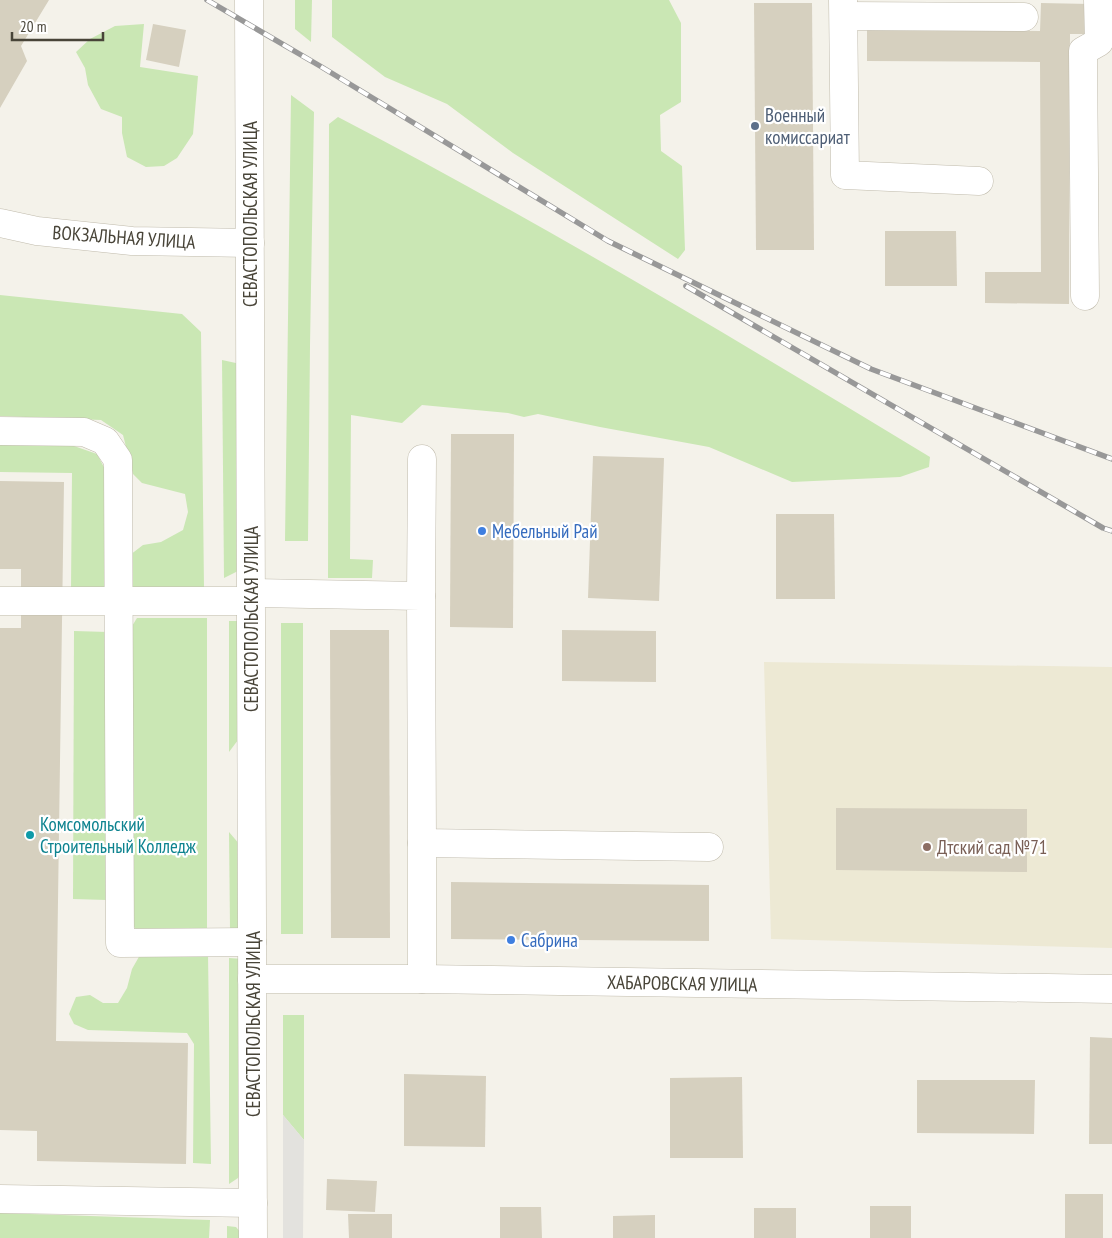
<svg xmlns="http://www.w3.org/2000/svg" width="1112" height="1238" viewBox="0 0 1112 1238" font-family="'PT Sans Narrow',sans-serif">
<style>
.education{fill:#ede9d4}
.green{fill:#cae7b4}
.parking{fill:#e3e2de}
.building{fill:#d6d0bf}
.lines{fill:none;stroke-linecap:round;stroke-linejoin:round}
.minor-casing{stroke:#c0bbac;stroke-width:29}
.minor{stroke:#fff;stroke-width:28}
.rail-casing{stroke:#989898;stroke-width:5.5}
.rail{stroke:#fff;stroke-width:4;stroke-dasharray:11;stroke-linecap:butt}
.service-dot{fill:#5c6f8a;stroke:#fff;stroke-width:2}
.shop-dot{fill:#3f7fe0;stroke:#fff;stroke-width:2}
.culture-dot{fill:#0f9aa8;stroke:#fff;stroke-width:2}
.education-dot{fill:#8d6e63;stroke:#fff;stroke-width:2}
.labels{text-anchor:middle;stroke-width:4.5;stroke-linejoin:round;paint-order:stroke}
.service-label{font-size:19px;fill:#4e5e75;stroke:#fff;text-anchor:start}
.street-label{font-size:19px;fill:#484438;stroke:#fff}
.shop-label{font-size:19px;fill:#366cbe;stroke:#fff;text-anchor:start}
.culture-label{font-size:19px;fill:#0d838f;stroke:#fff;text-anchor:start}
.education-label{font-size:19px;fill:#785e54;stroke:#fff;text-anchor:start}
</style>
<rect width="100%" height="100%" fill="#f4f2ea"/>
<polygon class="education" points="764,662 1112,667 1112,948 771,939"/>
<g class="green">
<polygon points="295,0 312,0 311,42 295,29"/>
<polygon points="332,0 669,0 681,23 681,102 660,115 661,151 682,166 685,250 678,259 513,153 447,104 385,77 332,37"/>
<polygon points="144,24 140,67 198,76 193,134 177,158 164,166 146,167 127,157 122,133 122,117 101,109 88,85 85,68 76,52 90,39 115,26"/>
<polygon points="291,95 314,112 310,346 308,541 285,541"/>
<path d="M338 117C540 222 735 339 930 457L929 467 900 477 792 482 709 447 600 427 538 414 524 417 508 413 422 405 402 423 351 415 350 559 373 560 372 578H328L329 124Z"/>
<polygon points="0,295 182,314 201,332 204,587 130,588 130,555 143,545 161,542 183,530 188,512 185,494 142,483 133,474 123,435 101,420 0,416"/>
<polygon points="222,360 245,365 244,568 224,578"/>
<polygon points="0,444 74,446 97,454 107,473 106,590 71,589 72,473 0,472"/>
<polygon points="137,618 207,618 207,932 137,931 129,920 129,631"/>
<polygon points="229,621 244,621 244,732 229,752"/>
<rect x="281" y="623" width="22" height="311"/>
<polygon points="74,631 108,632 107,900 73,899"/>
<polygon points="229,832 246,852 246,929 230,929"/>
<polygon points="208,954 211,1164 193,1163 194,1044 187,1033 88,1030 74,1024 69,1014 76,997 90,995 103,1003 118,1003 127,988 132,969 140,955"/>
<polygon points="229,958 243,959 243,1169 238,1178 229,1184"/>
<polygon points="283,1015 304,1015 304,1140 283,1115"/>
<polygon points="0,1213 210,1220 209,1238 0,1238"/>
<polygon points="227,1226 236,1227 242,1234 242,1238 227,1238"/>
</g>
<polygon class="parking" points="283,1115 304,1140 303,1238 283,1238"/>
<g class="building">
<polygon points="0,0 49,0 21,46 27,61 0,108"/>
<polygon points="754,3 812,3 814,250 756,250"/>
<polygon points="1041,3 1090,4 1090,34 1070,34 1069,304 985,303 985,272 1041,272 1040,62 867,61 867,30 1040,31"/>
<polygon points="153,24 186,30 179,67 146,60"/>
<polygon points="885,231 956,231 957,286 885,286"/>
<polygon points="451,434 514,434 513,628 450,627"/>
<polygon points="593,456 664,458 659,601 588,598"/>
<polygon points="0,481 64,482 56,1041 188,1043 186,1164 37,1161 37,1131 0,1130 0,628 21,628 21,569 0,569"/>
<polygon points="776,514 834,514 835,599 776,599"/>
<polygon points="330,630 389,630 390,938 331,938"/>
<polygon points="562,630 656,631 656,682 562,681"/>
<polygon points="836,808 1027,809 1027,872 836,870"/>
<polygon points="451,882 709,885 709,941 451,939"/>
<polygon points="1090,1037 1112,1038 1112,1144 1089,1144"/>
<polygon points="404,1074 486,1076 485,1147 404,1146"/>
<polygon points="742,1077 743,1158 670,1158 670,1078"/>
<polygon points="917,1080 1035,1080 1034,1134 917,1133"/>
<polygon points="327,1179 377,1181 375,1212 326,1210"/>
<rect x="1065" y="1194" width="38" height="44"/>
<rect x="870" y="1206" width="41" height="32"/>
<polygon points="500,1207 541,1207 542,1238 500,1238"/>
<rect x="754" y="1208" width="42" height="30"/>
<polygon points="348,1214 392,1214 392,1238 349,1238"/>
<polygon points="655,1215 655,1238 613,1238 613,1216"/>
</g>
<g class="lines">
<g class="minor-casing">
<g id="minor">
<polyline points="249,0 253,1238"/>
<polyline points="843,0 845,175 979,181"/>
<polyline points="844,16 1024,17"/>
<polyline points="0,223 37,231 132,241 250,243"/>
<polyline points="1085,296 1083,51 1099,42 1098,0"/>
<polyline points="0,431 84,432 105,441 118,460 120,943 252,942"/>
<polyline points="251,593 421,596 422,843 709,847"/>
<polyline points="421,596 422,459"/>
<polyline points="0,601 251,601"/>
<polyline points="252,979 422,979 1112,989"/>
<polyline points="422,979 422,843"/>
<polyline points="0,1199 253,1203"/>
</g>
</g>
<use href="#minor" class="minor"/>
<g class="rail-casing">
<g id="rail">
<polyline points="207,0 320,66 608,241 871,369 1112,459"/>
<polyline points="686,286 1103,528 1112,531"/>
</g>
</g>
<use href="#rail" class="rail"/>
</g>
<circle class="service-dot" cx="755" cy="126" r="5"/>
<g class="shop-dot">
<circle cx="482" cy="531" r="5"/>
<circle cx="511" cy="940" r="5"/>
</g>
<circle class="culture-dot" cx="30" cy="835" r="5"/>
<circle class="education-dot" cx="927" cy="847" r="5"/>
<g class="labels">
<g class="service-label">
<text x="765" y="122">Военный<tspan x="765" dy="22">комиссариат</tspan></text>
</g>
<g class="street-label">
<text transform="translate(250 214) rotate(-90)" y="7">СЕВАСТОПОЛЬСКАЯ УЛИЦА</text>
<text transform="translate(124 237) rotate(4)" y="7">ВОКЗАЛЬНАЯ УЛИЦА</text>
<text transform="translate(251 619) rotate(-90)" y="7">СЕВАСТОПОЛЬСКАЯ УЛИЦА</text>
<text transform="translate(682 983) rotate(1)" y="7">ХАБАРОВСКАЯ УЛИЦА</text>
<text transform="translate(253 1024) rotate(-90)" y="7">СЕВАСТОПОЛЬСКАЯ УЛИЦА</text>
</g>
<g class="shop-label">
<text x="492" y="538">Мебельный Рай</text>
<text x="521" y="947">Сабрина</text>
</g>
<g class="culture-label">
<text x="40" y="831">Комсомольский<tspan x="40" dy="22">Строительный Колледж</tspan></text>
</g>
<g class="education-label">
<text x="937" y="854">Дтский сад №71</text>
</g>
</g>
<path d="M12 32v8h91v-8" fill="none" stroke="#484438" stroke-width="2.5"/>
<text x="20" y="32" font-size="15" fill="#484438" stroke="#ffffff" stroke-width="4" paint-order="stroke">20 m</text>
</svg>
